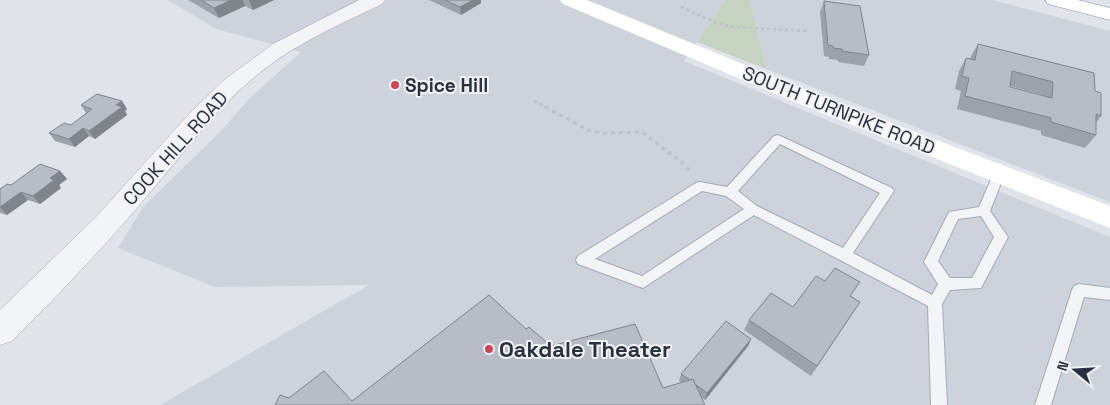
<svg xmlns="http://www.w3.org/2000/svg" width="1110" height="405" viewBox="0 0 1110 405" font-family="'Space Grotesk',sans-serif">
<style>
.built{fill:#ced2db}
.green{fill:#c5d3c1}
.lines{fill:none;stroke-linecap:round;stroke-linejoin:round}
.service-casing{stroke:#a5aab3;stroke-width:2}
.tertiary-casing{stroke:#a5aab3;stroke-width:1}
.motorway-casing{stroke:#8890a0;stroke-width:1}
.path-far1{stroke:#bec1c7;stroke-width:2.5;stroke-dasharray:3 3;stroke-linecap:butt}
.path{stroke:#bec1c7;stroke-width:3;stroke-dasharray:4 4;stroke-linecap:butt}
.service{fill:#f3f4f7;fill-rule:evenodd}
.tertiary{fill:#f3f4f7;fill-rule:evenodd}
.secondary{fill:#fff;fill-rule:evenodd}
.motorway{fill:#fff;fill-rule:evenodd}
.wall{fill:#9da2aa;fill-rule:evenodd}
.shaded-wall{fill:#80848b}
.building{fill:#b7bcc6;stroke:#80848b;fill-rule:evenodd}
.poi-dot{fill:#cd4657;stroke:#f0f2f6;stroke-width:2}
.labels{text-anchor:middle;stroke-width:4;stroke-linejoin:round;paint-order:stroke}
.poi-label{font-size:19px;font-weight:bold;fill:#293140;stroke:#f0f2f6;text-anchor:start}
.street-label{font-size:19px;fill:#293140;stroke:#f0f2f6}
.near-poi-label{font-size:22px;font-weight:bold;fill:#293140;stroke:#f0f2f6;text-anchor:start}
</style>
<rect width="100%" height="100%" fill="#e0e3e9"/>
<g class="built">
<polygon points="168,0 725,0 684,61 1110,237 1110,405 160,405 369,285 215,287 118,248 143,207 220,132 250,98 301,52 216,29"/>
<polygon points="750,0 992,0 1110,31 1110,202 766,69"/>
</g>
<polygon class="green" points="725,0 750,0 766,69 697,42"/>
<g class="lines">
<g class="service-casing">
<g id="service">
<path d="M778 135 892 188 894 191 892 194 853 253 932 295 938 284 924 262 949 212 979 207 995 170H1003L1005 173 990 211 1008 237 981 288 950 290 942 304 947 405H931L928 306 754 215 643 288 578 264 576 260 578 256 696 183 700 182 727 187 774 136ZM780 144 880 193 843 248 757 206 738 191ZM702 191 726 196 744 209 642 276 595 259ZM981 216 994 237 972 278H950L938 261 958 219Z"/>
<polygon points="1079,284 1110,288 1110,300 1084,297 1051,405 1035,405 1072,290 1074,286"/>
</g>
</g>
<g class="tertiary-casing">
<path id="tertiary" d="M359 0H385L382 4C339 25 294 44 257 75 215 109 183 154 148 195 105 246 59 294 12 341L0 345V310L95 218 190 113 224 80 273 44Z"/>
</g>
<g class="motorway-casing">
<polygon id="motorway" points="1045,0 1078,0 1110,8 1110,20 1048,4"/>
</g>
<g class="path-far1">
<polyline points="681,7 719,24 733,27 809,31"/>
<polyline points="534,101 548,108"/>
</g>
<polyline class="path" points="545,107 590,131 602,133 642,132 685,165 691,173"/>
<use href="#service" class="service"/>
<use href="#tertiary" class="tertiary"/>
<polygon class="secondary" points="560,0 587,0 823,97 1110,206 1110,228 807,107 563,4"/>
<use href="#motorway" class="motorway"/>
</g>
<g class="wall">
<polygon points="188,0 274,0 253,10 245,6 219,18"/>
<polygon points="429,0 481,0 481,3 461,15"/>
<polygon points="824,1 869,55 864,66 838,62 838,60 829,59 829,57 824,56 820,12"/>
<path d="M978 44 1095 91 1101 116 1096 123V135L1085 148 1041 135V131L957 109 961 91 955 89 959 71 966 58 970 59 971 56ZM1010 86 1043 95V96L1010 87Z"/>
<polygon points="122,101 127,109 125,111 127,115 95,139 89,136 75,147 55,141 49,133 71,125 86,113 81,105"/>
<polygon points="60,171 67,179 59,185 61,188 40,204 28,200 7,215 0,213 0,189"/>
<polygon points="851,296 860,302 811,376 744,330 749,320 793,307"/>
<polygon points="526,329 551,346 663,388 682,383 679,381 681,374 751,339 748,346 705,400 702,398 275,405 289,398 352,401"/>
</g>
<g class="shaded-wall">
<polygon points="231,0 243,0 245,6 219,18 214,8"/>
<polygon points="249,0 274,0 253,10"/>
<polygon points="473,0 481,0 481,3 461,15 460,7"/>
<polygon points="122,101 127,109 125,111 127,115 95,139 89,131 116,105"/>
<polygon points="83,128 89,136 75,147 69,139"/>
<polygon points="60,171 67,179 59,185 61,188 40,204 33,196 50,178"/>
<polygon points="21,192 28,200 7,215 0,207"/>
<polygon points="751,339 748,346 705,400 707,393"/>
</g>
<g class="building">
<polygon points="201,0 231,0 214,8"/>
<polygon points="445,0 473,0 460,7"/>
<polygon points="824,1 860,6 869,55 842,51 842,49 833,48 833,46 828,45"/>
<path d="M978 44 1094 73 1095 91 1101 93V116L1096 114V135L1051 122V118L965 96 969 78 962 76 966 58 975 60ZM1012 71 1053 82 1052 98 1010 87Z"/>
<polygon points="97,94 122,101 116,105 122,107 89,131 83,128 69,139 49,133 64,123 71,125 92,109 81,105"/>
<polygon points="40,164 60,171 50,178 54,180 33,196 21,192 0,207 0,189 7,184 11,185"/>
<polygon points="835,268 860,282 850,296 860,302 817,366 749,320 771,293 793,307 816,276 825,281"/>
<polygon points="489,295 526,329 529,327 551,346 635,324 663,388 693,379 705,405 275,405 280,395 289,398 324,371 352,401"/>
<polygon points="726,321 751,339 707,393 695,384 693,379 690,380 681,374"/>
</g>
<g class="poi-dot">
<circle cx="395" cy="85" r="5"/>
<circle cx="489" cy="349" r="5"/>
</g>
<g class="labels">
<g class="poi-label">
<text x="405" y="92">Spice Hill</text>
</g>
<g class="street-label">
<text transform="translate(839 110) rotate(22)" y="7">SOUTH TURNPIKE ROAD</text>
<text transform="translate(175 148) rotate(-48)" y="7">COOK HILL ROAD</text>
</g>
<g class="near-poi-label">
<text x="499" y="357">Oakdale Theater</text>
</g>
</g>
<g transform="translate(1075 370) rotate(288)" stroke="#f0f2f6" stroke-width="4" paint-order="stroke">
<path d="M0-4L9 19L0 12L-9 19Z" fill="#293140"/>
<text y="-8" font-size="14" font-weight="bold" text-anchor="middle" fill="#293140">N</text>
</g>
</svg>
